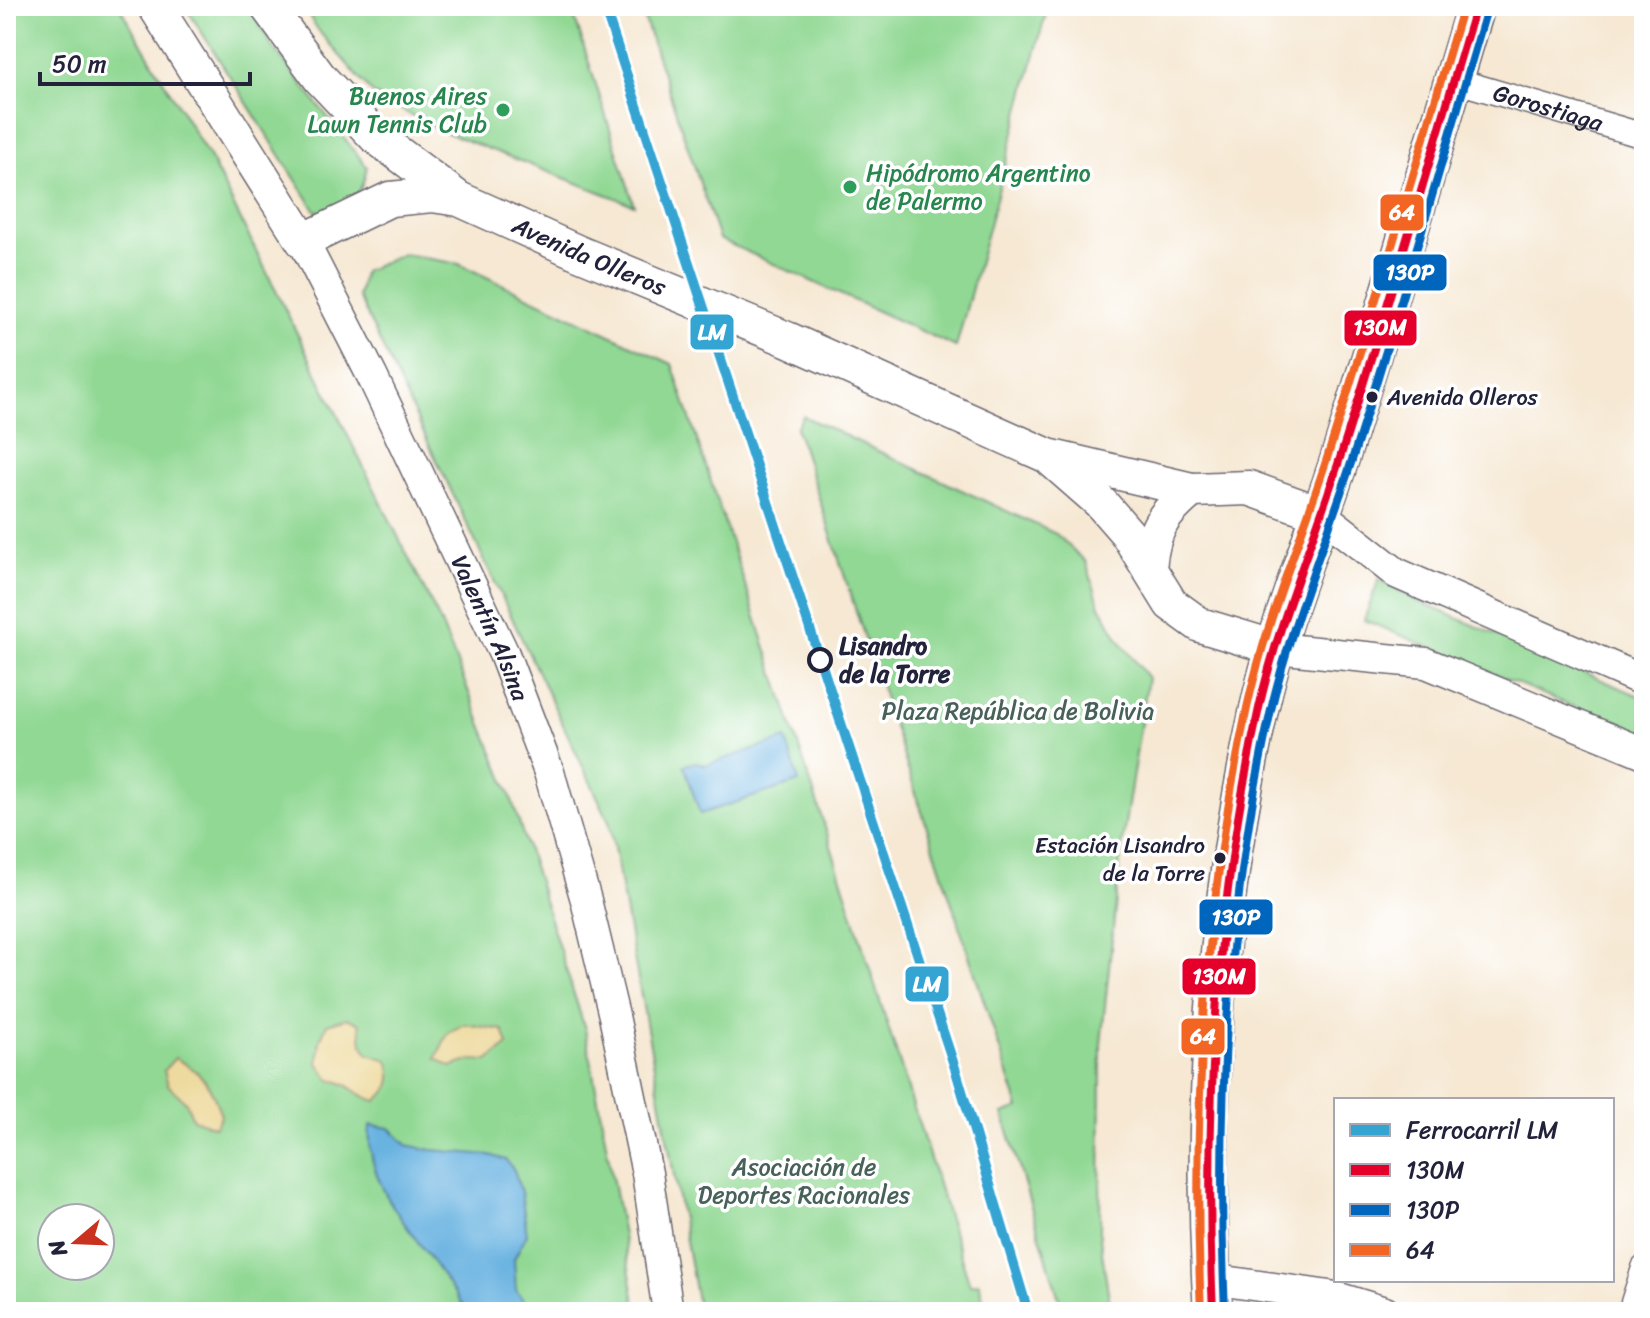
<svg xmlns="http://www.w3.org/2000/svg" width="1650" height="1318" viewBox="0 0 1650 1318" font-family="Sriracha,sans-serif">
<style>
.green{fill:#90d893;stroke:#597d67;stroke-width:2;fill-rule:evenodd}
.sand{fill:#eeda9e;stroke:#887e6c;stroke-width:2}
.water{fill:#69b3e1;stroke:#466a8e;stroke-width:2}
.lines{fill:none;stroke-linecap:round;stroke-linejoin:round}
.minor-casing{stroke:#6c6770;stroke-width:27}
.tertiary-casing{stroke:#6c6770;stroke-width:33}
.secondary-casing{stroke:#6c6770;stroke-width:37}
.primary-casing{stroke:#6c6770;stroke-width:41}
.minor{stroke:#fff;stroke-width:24}
.tertiary{stroke:#fff;stroke-width:30}
.secondary{stroke:#fff;stroke-width:34}
.primary{stroke:#fff;stroke-width:38}
.bus-1-casing{stroke:#fff;stroke-width:14}
.bus-2-casing{stroke:#fff;stroke-width:14}
.bus-3-casing{stroke:#fff;stroke-width:14}
.bus-1{stroke:#e4002b;stroke-width:8}
.bus-2{stroke:#0065bd;stroke-width:8}
.bus-3{stroke:#f26522;stroke-width:8}
.rail-1-casing{stroke:#fff;stroke-width:16}
.rail-1{stroke:#34a4d2;stroke-width:10}
.leisure-dot{fill:#2e9e5b;stroke:#fff;stroke-width:3}
.bus-dot{fill:#22223b;stroke:#fff;stroke-width:3}
.stop-dot{fill:#fff;stroke:#22223b;stroke-width:4}
.labels{text-anchor:middle;stroke-width:7;stroke-linejoin:round;paint-order:stroke}
.bus-label{font-size:22px;fill:#22223b;stroke:#fff;text-anchor:start}
.leisure-label{font-size:24px;fill:#27864d;stroke:#fff;text-anchor:end}
.street-label{font-size:24px;fill:#22223b;stroke:#fff}
.stop-label{font-size:24px;font-weight:bold;fill:#22223b;stroke:#fff;text-anchor:start}
.park-label{font-size:24px;fill:#48625a;stroke:#fff}
.line-badge{stroke:#fff;stroke-width:3}
.badge-label{font-size:22px;text-anchor:middle;font-weight:bold;fill:#fff}
</style>
<rect width="100%" height="100%" fill="#fff"/>
<filter id="ink" filterUnits="userSpaceOnUse"><feTurbulence type="fractalNoise" baseFrequency=".0125" numOctaves="2"/><feDisplacementMap in="SourceGraphic" scale="16" xChannelSelector="R" yChannelSelector="G"/><feConvolveMatrix kernelMatrix="1 2 1 2 8 2 1 2 1" color-interpolation-filters="sRGB"/></filter>
<filter id="wash" filterUnits="userSpaceOnUse"><feTurbulence type="fractalNoise" baseFrequency=".006" numOctaves="4" result="noise"/><feDisplacementMap in="SourceGraphic" scale="32" xChannelSelector="R" yChannelSelector="G"/><feGaussianBlur stdDeviation="1.8" result="paint"/><feColorMatrix in="noise" values="0 0 0 0 0 0 0 0 0 0 0 0 0 0 0 0 0 1.4 0 .05"/><feComposite in="paint" operator="in"/></filter>
<g filter="url(#wash)">
<rect width="100%" height="100%" fill="#f6e8d3"/>
<g class="green">
<path d="M6 6H119L212 162 440 621 511 797 585 1029 637 1312H6ZM52 1218H100V1266H52Z"/>
<path d="M185 6H249L274 49 367 167C362 194 354 203 329 215L315 210Z"/>
<polygon points="302,6 571,6 634,205 432,127 372,93 321,34"/>
<polygon points="640,6 1048,6 956,347 719,239"/>
<polygon points="403,254 459,264 672,364 816,799 970,1285 979,1283 986,1312 699,1312 609,821 358,296 364,271"/>
<polygon points="803,416 1056,534 1086,562 1100,606 1120,641 1148,678 1122,843 1101,1044 1100,1238 1111,1312 1063,1312 1003,1114 1019,1108 796,428"/>
<polygon points="1379,579 1415,600 1644,698 1644,736 1364,620"/>
</g>
<g class="sand">
<path d="M347 1018 360 1024 362 1044 368 1054 388 1060C394 1078 392 1089 376 1101 353 1095 355 1084 330 1080L318 1063 320 1040 327 1024Z"/>
<polygon points="464,1024 503,1030 508,1045 488,1061 472,1060 451,1067 436,1058 448,1033"/>
<path d="M175 1058C205 1074 210 1084 221 1115L215 1127 193 1119 186 1102 168 1085 164 1070Z"/>
</g>
<g class="water">
<polygon points="786,739 799,782 700,814 684,765 696,762 706,765"/>
<path d="M370 1125 390 1128 407 1145 432 1150 490 1155 506 1160 514 1170 521 1192 527 1234 514 1259 516 1290 531 1312H467C453 1291 439 1270 424 1250 396 1213 365 1174 370 1125Z"/>
</g>
</g>
<g filter="url(#ink)">
<g class="lines">
<g class="minor-casing">
<g id="minor">
<path id="s1" d="M1454 80 1644 136"/>
<polyline points="1630,1312 1644,1268"/>
</g>
</g>
<g class="tertiary-casing">
<g id="tertiary">
<path id="s2" d="M303 241 372 376 504 654 549 772 586 900 614 1016 647 1173 668 1312"/>
<polyline points="1321,514 1396,573 1644,681"/>
<polyline points="1276,648 1426,663 1644,753"/>
<polyline points="1211,1279 1336,1297 1385,1312"/>
</g>
</g>
<g class="secondary-casing">
<g id="secondary">
<path id="s3" d="M155 6 303 241 390 199 432 195 459 199 579 253 787 339 1048 456 1192 490 1249 488 1321 514"/>
<polyline points="267,6 320,78 376,137 455,196"/>
<polyline points="1052,460 1100,502 1127,533 1171,604 1200,625 1276,648"/>
<path d="M1149 567C1153 528 1163 514 1192 490"/>
</g>
</g>
<g class="primary-casing">
<path id="primary" d="M1213 1312C1200 1110 1216 907 1259 709 1278 623 1313 541 1340 458 1387 308 1430 157 1476 6"/>
</g>
<use href="#minor" class="minor"/>
<use href="#tertiary" class="tertiary"/>
<use href="#secondary" class="secondary"/>
<use href="#primary" class="primary"/>
<g class="bus-1-casing">
<path id="bus-1" d="M1213 1312C1204 1109 1215 907 1259 708 1278 623 1313 542 1340 458 1388 309 1430 157 1476 6"/>
</g>
<g class="bus-2-casing">
<path id="bus-2" d="M1225 1311C1216 1110 1226 907 1271 710 1291 624 1325 544 1352 460 1400 311 1442 160 1487 9"/>
</g>
<g class="bus-3-casing">
<path id="bus-3" d="M1201 1312C1192 1109 1204 908 1247 708 1266 620 1302 537 1329 452 1376 304 1419 154 1463 6"/>
</g>
<use href="#bus-1" class="bus-1"/>
<use href="#bus-2" class="bus-2"/>
<use href="#bus-3" class="bus-3"/>
<g class="rail-1-casing">
<polyline id="rail-1" points="604,6 956,1071 1028,1312"/>
</g>
<use href="#rail-1" class="rail-1"/>
</g>
</g>
<g class="leisure-dot">
<circle cx="503" cy="110" r="8"/>
<circle cx="850" cy="187" r="8"/>
</g>
<g class="bus-dot">
<circle cx="1372" cy="397" r="7"/>
<circle cx="1220" cy="858" r="7"/>
</g>
<circle class="stop-dot" cx="820" cy="660" r="11"/>
<g class="labels">
<g class="bus-label">
<text x="1387" y="405">Avenida Olleros</text>
<text x="1205" y="853" text-anchor="end">Estación Lisandro<tspan x="1205" dy="28">de la Torre</tspan></text>
</g>
<g class="leisure-label">
<text x="487" y="104">Buenos Aires<tspan x="487" dy="28">Lawn Tennis Club</tspan></text>
<text x="866" y="181" text-anchor="start">Hipódromo Argentino<tspan x="866" dy="28">de Palermo</tspan></text>
</g>
<g class="street-label">
<text dy="8" stroke="none"><textPath href="#s1" startOffset="98">Gorostiaga</textPath></text>
<text dy="8" stroke="none"><textPath href="#s3" startOffset="586">Avenida Olleros</textPath></text>
<text dy="8" stroke="none"><textPath href="#s2" startOffset="430">Valentín Alsina</textPath></text>
</g>
<g class="stop-label">
<text x="839" y="654">Lisandro<tspan x="839" dy="28">de la Torre</tspan></text>
</g>
<g class="park-label">
<text x="1018" y="719">Plaza República de Bolivia</text>
<text x="804" y="1175">Asociación de<tspan x="804" dy="28">Deportes Racionales</tspan></text>
</g>
</g>
<g class="line-badge">
<rect x="1379" y="193" width="46" height="39" rx="8" fill="#f26522"/>
<rect x="1372" y="253" width="76" height="39" rx="8" fill="#0065bd"/>
<rect x="1343" y="309" width="75" height="38" rx="8" fill="#e4002b"/>
<rect x="689" y="313" width="46" height="38" rx="8" fill="#34a4d2"/>
<rect x="1198" y="898" width="76" height="38" rx="8" fill="#0065bd"/>
<rect x="1181" y="957" width="76" height="39" rx="8" fill="#e4002b"/>
<rect x="904" y="965" width="46" height="38" rx="8" fill="#34a4d2"/>
<rect x="1180" y="1017" width="46" height="39" rx="8" fill="#f26522"/>
</g>
<g class="badge-label">
<text x="1402" y="220">64</text>
<text x="1410" y="280">130P</text>
<text x="1380" y="335">130M</text>
<text x="712" y="340">LM</text>
<text x="1236" y="925">130P</text>
<text x="1219" y="984">130M</text>
<text x="927" y="992">LM</text>
<text x="1203" y="1044">64</text>
</g>
<rect width="1650" height="1318" fill="none" stroke="#fff" stroke-width="32"/>
<rect x="1334" y="1098" width="280" height="184" fill="#ffffff" stroke="#a7a7b1" stroke-width="2"/>
<rect x="1350" y="1124" width="40" height="12" fill="#34a4d2" stroke="#a7a7b1" stroke-width="2"/>
<text x="1406" y="1138" font-size="24" fill="#22223b">Ferrocarril LM</text>
<rect x="1350" y="1164" width="40" height="12" fill="#e4002b" stroke="#a7a7b1" stroke-width="2"/>
<text x="1406" y="1178" font-size="24" fill="#22223b">130M</text>
<rect x="1350" y="1204" width="40" height="12" fill="#0065bd" stroke="#a7a7b1" stroke-width="2"/>
<text x="1406" y="1218" font-size="24" fill="#22223b">130P</text>
<rect x="1350" y="1244" width="40" height="12" fill="#f26522" stroke="#a7a7b1" stroke-width="2"/>
<text x="1406" y="1258" font-size="24" fill="#22223b">64</text>
<g transform="translate(76 1242) rotate(251)"><circle r="38" fill="#ffffff" stroke="#a7a7b1" stroke-width="2"/>
<path d="M0-6L14 30L0 20L-14 30Z" fill="#c8321e"/>
<text y="-12" font-size="22" font-weight="bold" text-anchor="middle" fill="#22223b">N</text>
</g>
<path d="M40 72v12h210v-12" fill="none" stroke="#22223b" stroke-width="4"/>
<text x="52" y="72" font-size="24" fill="#22223b" stroke="#ffffff" stroke-width="6" paint-order="stroke">50 m</text>
</svg>
